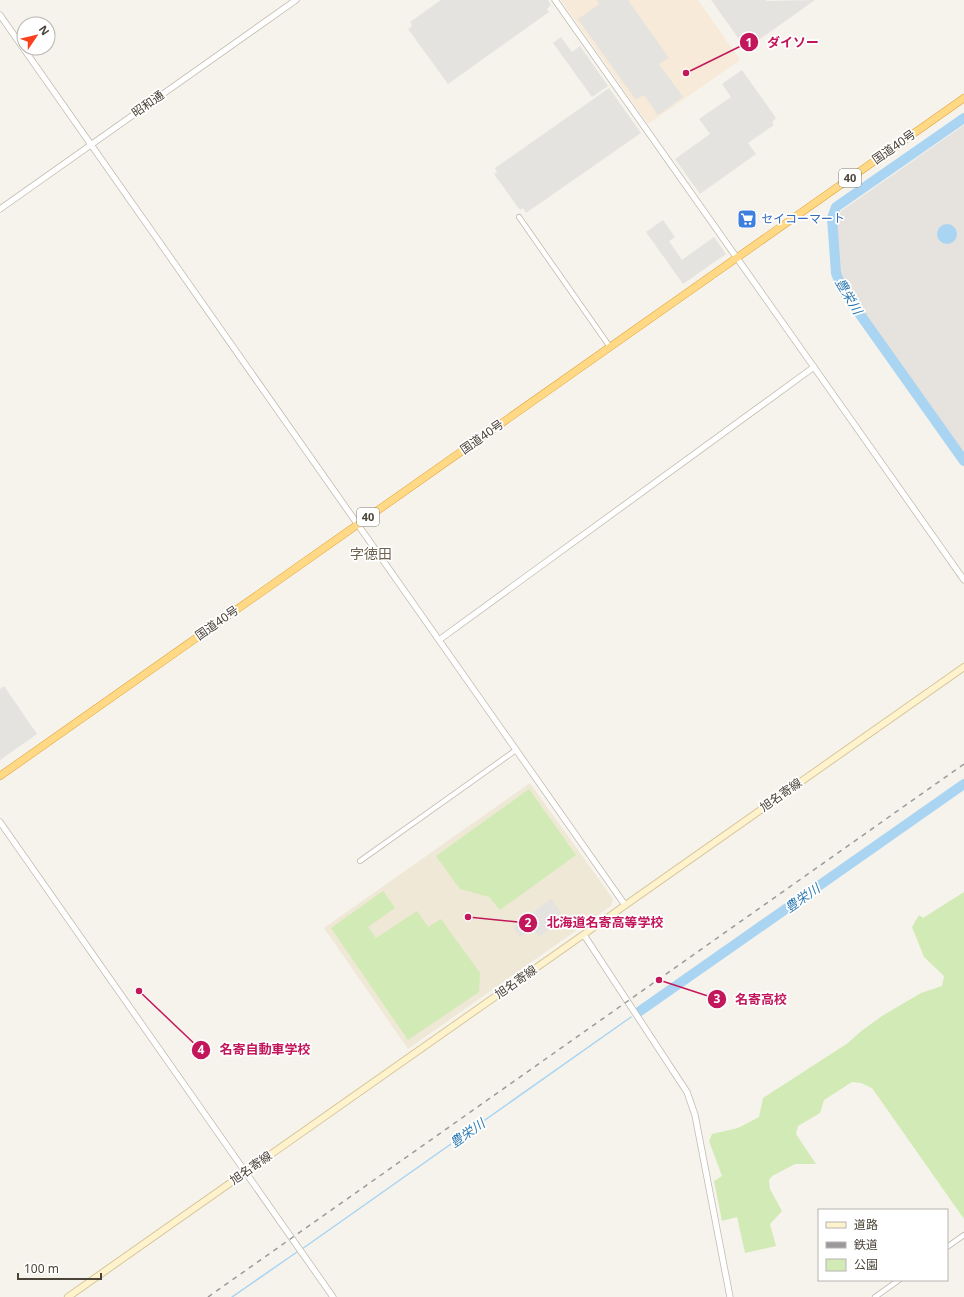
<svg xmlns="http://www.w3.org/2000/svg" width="964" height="1297" viewBox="0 0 964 1297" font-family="'Noto Sans','Noto Sans JP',sans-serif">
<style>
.commercial{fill:#f7ead8}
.industrial{fill:#e6e2dd}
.education{fill:#efe8d6}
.green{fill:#d2eab5}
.parking{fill:#e5e3e0}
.water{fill:#a9d4f2}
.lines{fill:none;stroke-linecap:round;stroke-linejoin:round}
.stream{stroke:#a9d4f2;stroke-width:1.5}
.river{stroke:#a9d4f2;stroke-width:10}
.minor-casing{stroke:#c2bbae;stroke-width:6}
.tertiary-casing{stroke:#c2bbae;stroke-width:7}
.secondary-casing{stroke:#d6c79b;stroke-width:8}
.trunk-casing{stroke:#e0a43c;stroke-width:8}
.minor{stroke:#fff;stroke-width:4.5}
.tertiary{stroke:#fff;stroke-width:5.5}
.secondary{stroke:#fff3cd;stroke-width:6}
.trunk{stroke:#ffd985;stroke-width:7}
.rail{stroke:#9a9a9a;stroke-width:1.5;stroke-dasharray:5 5;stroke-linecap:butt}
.labels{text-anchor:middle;stroke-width:3.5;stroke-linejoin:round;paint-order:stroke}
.shield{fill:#fff;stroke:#817c74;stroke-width:1}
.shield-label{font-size:11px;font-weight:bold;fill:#4b4439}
.street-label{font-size:12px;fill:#4b4439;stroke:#fff}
.shop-label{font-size:12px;fill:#366cbe;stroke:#fff;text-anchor:start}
.water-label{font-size:13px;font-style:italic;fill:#2e7ab2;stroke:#fff}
.quarter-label{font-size:14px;fill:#6e6250;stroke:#fff}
.leader{fill:none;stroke:#c2185b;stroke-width:1.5}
.callout-dot{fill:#c2185b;stroke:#fff;stroke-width:1.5}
.mark-label{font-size:12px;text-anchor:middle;font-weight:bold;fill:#fff}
.callout-label{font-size:13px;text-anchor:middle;font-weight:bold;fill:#c2185b;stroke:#fff;stroke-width:3.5;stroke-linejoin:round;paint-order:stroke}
</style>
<rect width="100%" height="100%" fill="#f6f3ec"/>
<polygon class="commercial" points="561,0 698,0 740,60 648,124"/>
<polygon class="industrial" points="964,125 964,455 846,289 839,269 836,220 841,211"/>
<polygon class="education" points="530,783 613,899 611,906 408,1049 324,928"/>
<g class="green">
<polygon points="529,789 576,855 500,910 489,897 460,889 436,856"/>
<polygon points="383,891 395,908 368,927 376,938 417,911 428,927 441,919 480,973 479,992 408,1040 331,928"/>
<polygon points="964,892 964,1219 872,1088 861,1083 852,1082 824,1100 820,1113 798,1126 796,1134 816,1164 795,1164 772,1176 769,1180 770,1189 782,1211 770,1224 776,1246 745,1253 737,1217 722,1221 714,1181 722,1176 709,1141 712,1134 738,1128 759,1117 763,1098 848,1043 860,1032 882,1016 921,993 942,986 944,976 924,957 912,927 919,915 923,918"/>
</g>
<g class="parking">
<polygon points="441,0 548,0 551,5 547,9 549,12 448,84 408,29 412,26 410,22"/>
<polygon points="597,0 628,0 669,58 659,64 683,97 658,115 644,95 636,100 578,19 599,4"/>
<polygon points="711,0 766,0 767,1 815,0 746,49"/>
<polygon points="561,37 572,52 580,46 608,86 592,97 553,43"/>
<polygon points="742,70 776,118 772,122 774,125 748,143 756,154 700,194 675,159 710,134 699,119 731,97 722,84"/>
<polygon points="609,88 641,133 526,213 523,208 520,210 494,174 497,172 495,168"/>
<polygon points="663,220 675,237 669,241 682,260 714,237 726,254 683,284 646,232"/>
<polygon points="4,686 37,734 0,760 0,689"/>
<polygon points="551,899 561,913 558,915 561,920 539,937 533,928 520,937 513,927"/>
</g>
<circle class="water" cx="947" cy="234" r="10"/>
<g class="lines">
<g class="stream">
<polyline points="302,1249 631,1017"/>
<polyline points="232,1297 297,1252"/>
</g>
<g class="river">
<polyline points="964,118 836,207 832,218 836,273 842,289 964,461"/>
<polyline points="640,1011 964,784"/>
</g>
<g class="minor-casing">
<g id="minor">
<polyline points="519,217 610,347"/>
<polyline points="360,861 516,750"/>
<polyline points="947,1247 964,1235"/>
<polyline points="875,1297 899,1280"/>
</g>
</g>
<g class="tertiary-casing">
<g id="tertiary">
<polyline points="555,0 964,580"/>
<polyline points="0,15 625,905"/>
<polyline points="0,209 296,0"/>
<polyline points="439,640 814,367"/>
<polyline points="0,822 333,1297"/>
<polyline points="584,935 687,1092 695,1115 730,1297"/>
</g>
</g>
<g class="secondary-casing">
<polyline id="secondary" points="68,1297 964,667"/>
</g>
<g class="trunk-casing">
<polyline id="trunk" points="0,776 964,98"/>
</g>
<use href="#minor" class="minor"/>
<use href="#tertiary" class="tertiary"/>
<use href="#secondary" class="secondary"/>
<use href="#trunk" class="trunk"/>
<polyline class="rail" points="208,1297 964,764"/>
</g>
<defs>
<g id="supermarket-square" transform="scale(1)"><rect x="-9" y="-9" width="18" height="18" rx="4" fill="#3f7fe0" stroke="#fff"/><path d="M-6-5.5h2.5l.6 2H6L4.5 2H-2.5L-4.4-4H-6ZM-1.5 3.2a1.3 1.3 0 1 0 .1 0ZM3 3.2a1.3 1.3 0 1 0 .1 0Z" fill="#fff"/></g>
</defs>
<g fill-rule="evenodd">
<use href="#supermarket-square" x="747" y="219"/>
</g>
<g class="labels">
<g class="shield">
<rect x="839" y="169" width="22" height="18" rx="3"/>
<rect x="357" y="508" width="22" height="18" rx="3"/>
</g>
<g class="shield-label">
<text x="850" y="182">40</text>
<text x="368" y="521">40</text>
</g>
<g class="street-label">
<text transform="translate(148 104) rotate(-35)" y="4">昭和通</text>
<text transform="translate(894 147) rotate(-35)" y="4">国道40号</text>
<text transform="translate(482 437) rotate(-35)" y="4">国道40号</text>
<text transform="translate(217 623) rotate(-35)" y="4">国道40号</text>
<text transform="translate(781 795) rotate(-35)" y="4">旭名寄線</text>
<text transform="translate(516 982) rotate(-35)" y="4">旭名寄線</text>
<text transform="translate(251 1168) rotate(-35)" y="4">旭名寄線</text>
</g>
<g class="shop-label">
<text x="761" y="223">セイコーマート</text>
</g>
<g class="water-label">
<text transform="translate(849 296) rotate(59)" y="5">豊栄川</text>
<text transform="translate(802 898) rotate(-35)" y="5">豊栄川</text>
<text transform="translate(467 1133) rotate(-35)" y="5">豊栄川</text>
</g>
<g class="quarter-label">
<text x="371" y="559">字徳田</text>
</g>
</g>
<path class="leader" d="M686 73L749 42M468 917L528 923M659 980L717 999M139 991L201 1050"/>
<g class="callout-dot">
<circle cx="686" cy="73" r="4"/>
<circle cx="468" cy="917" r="4"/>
<circle cx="659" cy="980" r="4"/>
<circle cx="139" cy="991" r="4"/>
<circle cx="749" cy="42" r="10"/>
<circle cx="528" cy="923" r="10"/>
<circle cx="717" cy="999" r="10"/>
<circle cx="201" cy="1050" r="10"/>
</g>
<g class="mark-label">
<text x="749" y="47">1</text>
<text x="528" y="927">2</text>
<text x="717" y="1003">3</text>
<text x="201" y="1054">4</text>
</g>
<g class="callout-label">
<text x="793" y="47">ダイソー</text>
<text x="605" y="927">北海道名寄高等学校</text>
<text x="761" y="1004">名寄高校</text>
<text x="265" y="1054">名寄自動車学校</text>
</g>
<rect x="818" y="1209" width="130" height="72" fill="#ffffff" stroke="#b7b4b0"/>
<rect x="826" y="1222" width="20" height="6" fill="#fff3cd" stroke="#b7b4b0"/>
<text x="854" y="1229" font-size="12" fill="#4b4439">道路</text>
<rect x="826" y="1242" width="20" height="6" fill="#9a9a9a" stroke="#b7b4b0"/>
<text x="854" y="1249" font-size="12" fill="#4b4439">鉄道</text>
<rect x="826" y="1259" width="20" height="12" fill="#d2eab5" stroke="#b7b4b0"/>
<text x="854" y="1269" font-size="12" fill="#4b4439">公園</text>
<g transform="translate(36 36) rotate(55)"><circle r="19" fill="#ffffff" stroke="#b7b4b0"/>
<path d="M0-3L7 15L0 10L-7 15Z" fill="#fc3f1d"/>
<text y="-6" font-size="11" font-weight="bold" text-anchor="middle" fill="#4b4439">N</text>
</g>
<path d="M18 1273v6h83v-6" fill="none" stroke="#4b4439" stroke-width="2"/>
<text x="24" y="1273" font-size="12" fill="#4b4439" stroke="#ffffff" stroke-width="3" paint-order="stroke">100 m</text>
</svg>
